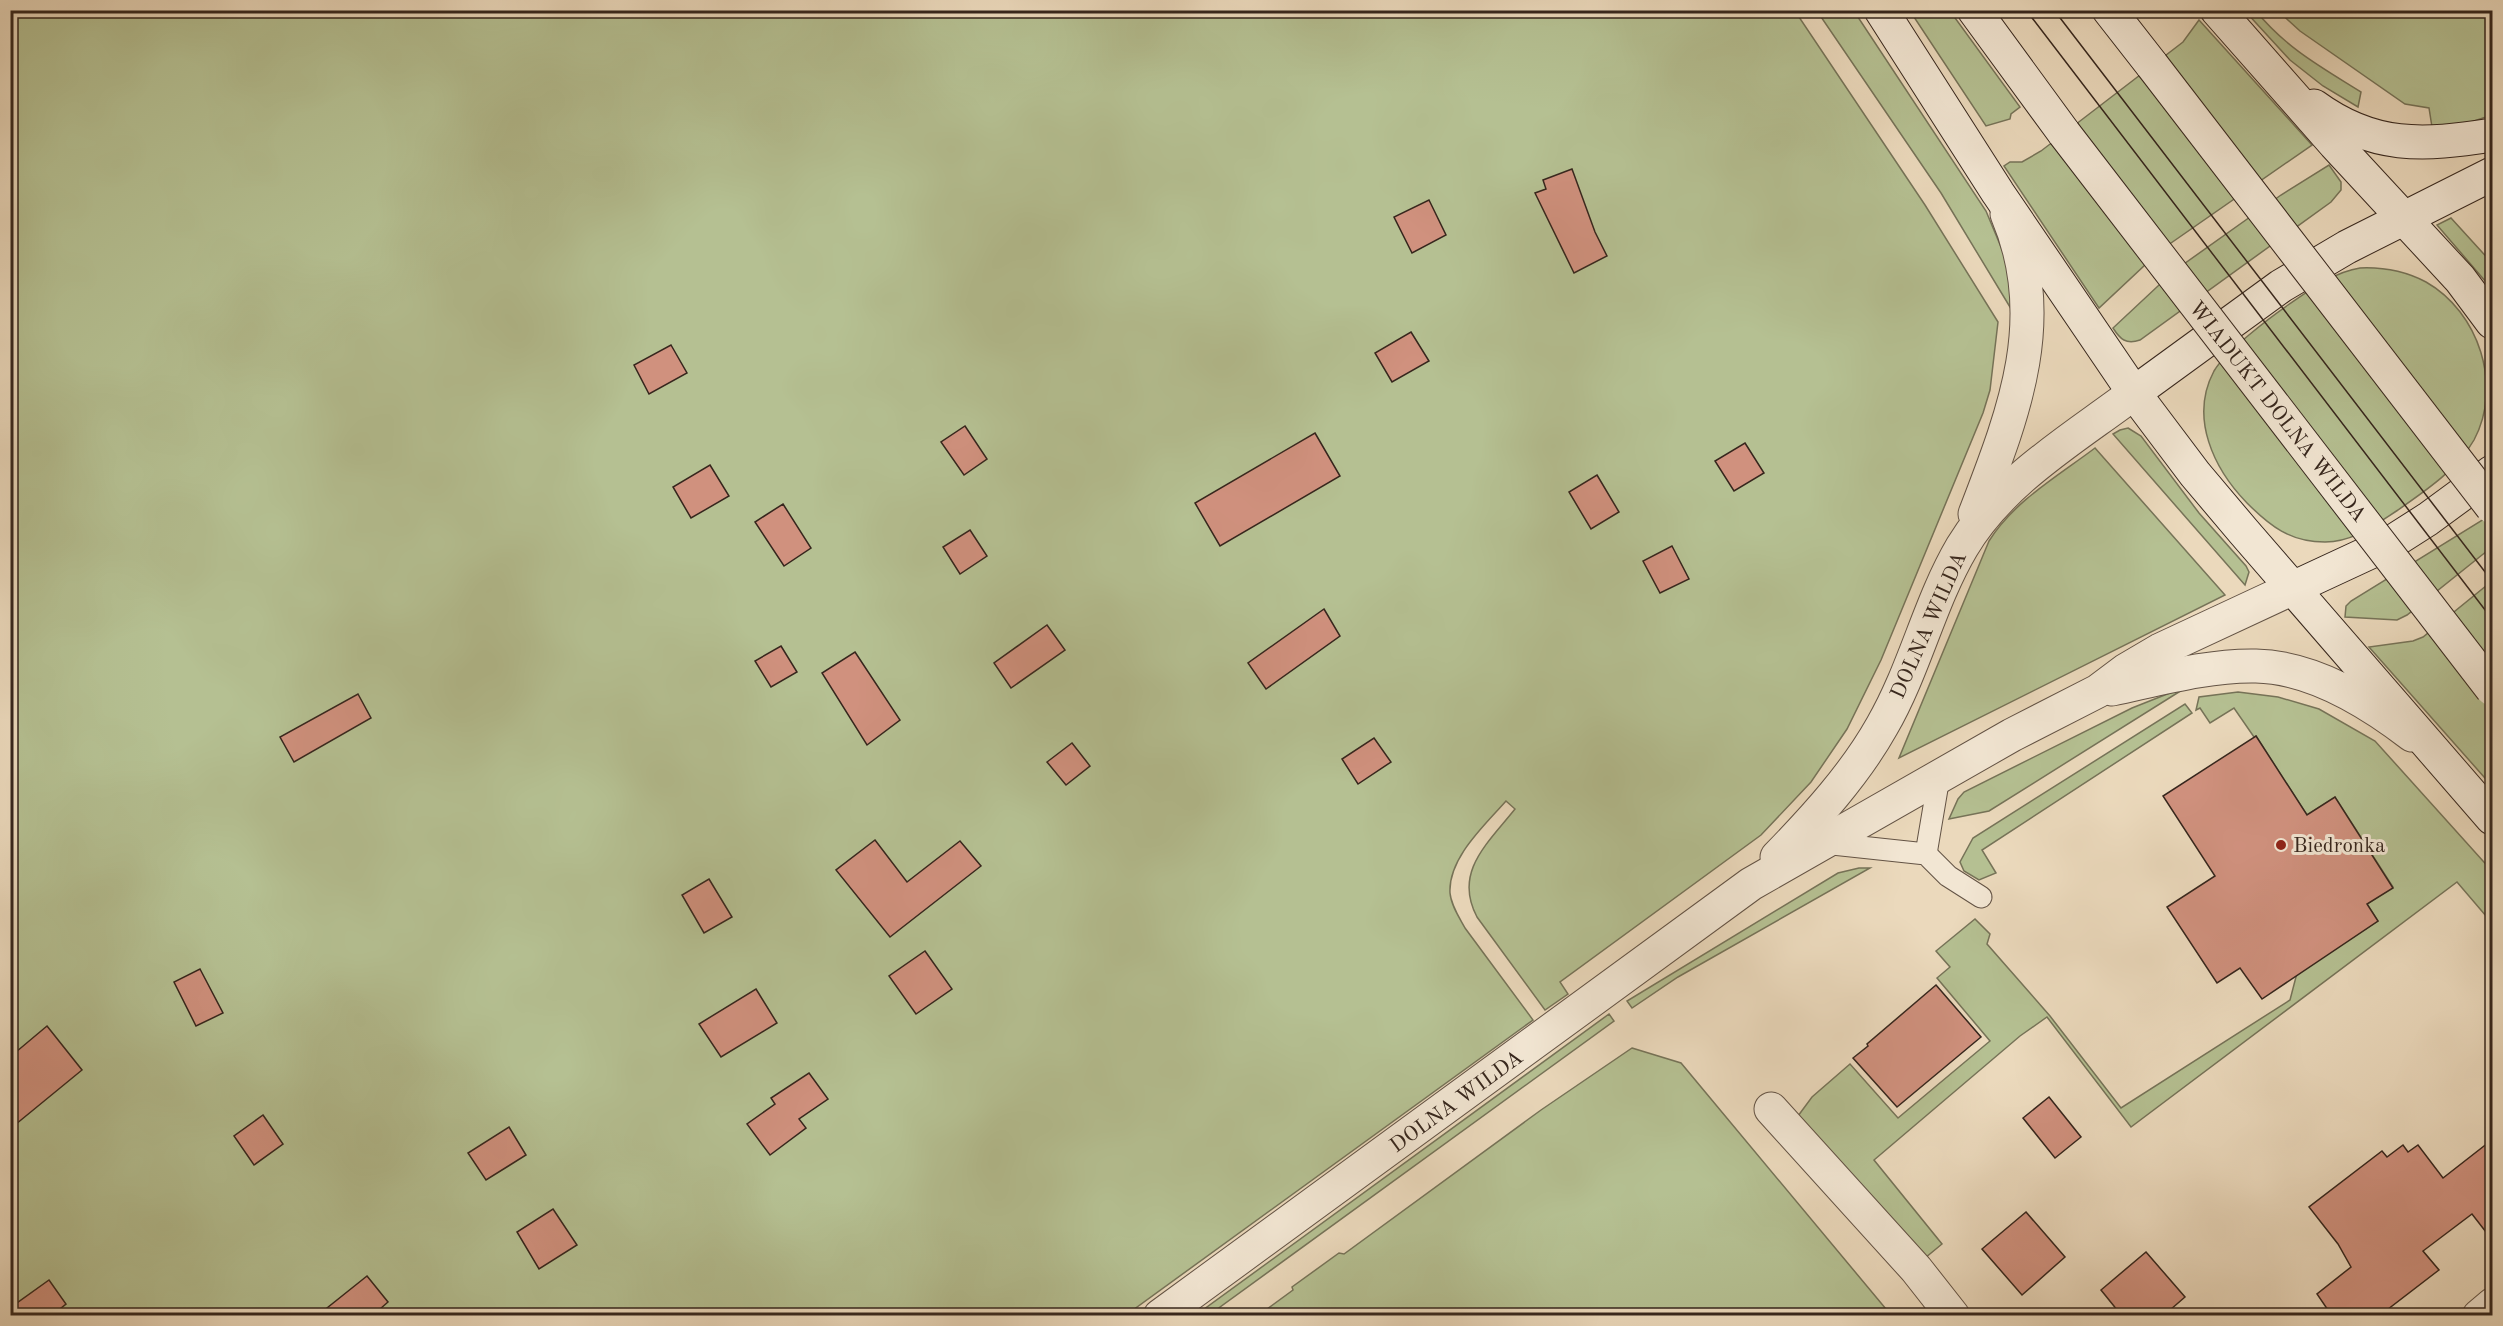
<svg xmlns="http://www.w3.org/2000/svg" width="2503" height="1326" viewBox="0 0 2503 1326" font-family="'Old Standard TT',serif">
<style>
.green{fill:#b5c092;stroke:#767358;stroke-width:1.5}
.building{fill:#d0917e;stroke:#36261d;stroke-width:1.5}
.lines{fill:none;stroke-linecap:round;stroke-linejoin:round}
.service-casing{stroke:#635345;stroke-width:23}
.minor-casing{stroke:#635345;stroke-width:35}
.tertiary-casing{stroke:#635345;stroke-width:35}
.secondary-casing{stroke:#36261d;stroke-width:35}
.service{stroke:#f2e6d3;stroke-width:21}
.minor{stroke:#f2e6d3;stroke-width:33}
.tertiary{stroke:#f2e6d3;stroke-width:33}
.secondary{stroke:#f2e6d3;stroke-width:33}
.tram{stroke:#36261d;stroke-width:1.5}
.secondary-bridge-casing{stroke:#36261d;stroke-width:35;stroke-linecap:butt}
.secondary-bridge{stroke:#f2e6d3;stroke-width:33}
.poi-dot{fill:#8f2418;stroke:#f2e6d3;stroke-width:2}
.labels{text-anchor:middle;stroke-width:6;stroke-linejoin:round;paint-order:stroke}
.street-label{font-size:21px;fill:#36261d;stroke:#f2e6d3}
.poi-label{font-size:21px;fill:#36261d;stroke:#f2e6d3;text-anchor:start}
</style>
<rect width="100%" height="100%" fill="#ebd9bc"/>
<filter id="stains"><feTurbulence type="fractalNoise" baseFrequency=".00333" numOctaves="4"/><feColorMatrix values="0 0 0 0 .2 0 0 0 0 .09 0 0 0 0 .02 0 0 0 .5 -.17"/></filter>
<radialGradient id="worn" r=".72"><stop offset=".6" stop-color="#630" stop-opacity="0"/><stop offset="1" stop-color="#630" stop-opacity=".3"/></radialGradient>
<g class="green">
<path d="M10 11H1795L1925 205 1998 322 1990 390 1983 413 1881 660 1847 729 1811 782 1761 835 1560 982 1568 994 1545 1010 1477 917C1453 872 1488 843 1515 809L1506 801C1485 825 1448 858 1450 893 1451 905 1459 917 1465 928L1533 1020 1126 1315H11Z"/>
<polygon points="1817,11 1854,11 1986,211 2006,259 2013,312 1941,193"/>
<polygon points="1910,11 1950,11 2020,107 2011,114 2010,119 1986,126"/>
<path d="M2245 11H2256C2286 48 2321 67 2361 92L2358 107 2323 86 2290 60Z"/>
<polygon points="2278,11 2492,11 2492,115 2465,124 2432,127 2429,108 2405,104 2300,31"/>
<polygon points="2199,20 2312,145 2161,250 2099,308 2004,166 2010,162 2022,162 2041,151 2183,42"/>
<path d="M2329 165 2341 182V190L2331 202 2140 340C2126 345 2120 339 2113 328L2174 271 2281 195Z"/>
<polygon points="2451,218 2492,263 2492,289 2437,225"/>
<path d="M2360 268C2383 267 2405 271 2426 282 2479 312 2503 386 2474 440 2457 470 2425 491 2398 510 2375 525 2353 542 2325 542 2290 542 2270 526 2247 503 2214 469 2189 418 2214 371 2225 352 2269 318 2288 305 2310 290 2334 272 2360 268Z"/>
<polygon points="2128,428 2141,436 2199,513 2246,566 2249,572 2245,585 2113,434 2120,430"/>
<path d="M2095 448 2225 595 1899 758 1989 541C2014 501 2058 476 2095 448Z"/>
<polygon points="2492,514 2492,547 2407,615 2397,620 2345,617 2346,606 2351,601"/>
<polygon points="2492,581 2492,786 2369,647 2413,641 2423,637"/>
<polygon points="2190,685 1989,811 1949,819 1958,799 1964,792 2132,708"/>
<polygon points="2238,692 2278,697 2319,709 2375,741 2492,871 2492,923 2457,882 2131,1127 2047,1017 2020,1036 1874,1160 1942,1244 1925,1258 1798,1116 1812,1097 1850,1064 1898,1118 1990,1041 1937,978 1950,967 1936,951 1975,919 1990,934 1987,944 2050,1016 2121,1108 2290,1000 2297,973 2378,921 2367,904 2393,887 2335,797 2307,815 2256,736 2254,737 2234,708 2210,723 2200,708 2196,710 2199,697"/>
<polygon points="2185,704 2192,713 1982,850 1996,873 1979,880 1964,871 1960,862 1973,838"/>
<polygon points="1859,868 1870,868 1678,977 1632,1008 1627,1001 1838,873"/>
<polygon points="1609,1014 1614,1021 1209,1315 1196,1315"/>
<polygon points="1632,1048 1681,1063 1891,1315 1259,1315 1293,1290 1292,1287 1339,1253 1344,1254 1541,1110"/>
</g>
<g class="building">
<polygon points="1572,169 1595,232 1607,256 1574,273 1535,193 1546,189 1543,180"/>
<polygon points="1429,200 1446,235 1412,253 1394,217"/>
<polygon points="1411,332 1429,361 1392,382 1375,353"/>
<polygon points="671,345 687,373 649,394 634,365"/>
<polygon points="965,426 987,459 964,475 941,442"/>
<polygon points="1315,433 1340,476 1220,546 1195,503"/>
<polygon points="1745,443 1764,473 1734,491 1715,461"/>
<polygon points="710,465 729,496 691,518 673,487"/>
<polygon points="1597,475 1619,512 1591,529 1569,492"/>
<polygon points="783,504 811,548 784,566 755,522"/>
<polygon points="970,530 987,556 960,574 943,547"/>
<polygon points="1672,546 1689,579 1660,593 1643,561"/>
<polygon points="1324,609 1340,636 1266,689 1248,663"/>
<polygon points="1047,625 1065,650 1011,688 994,663"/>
<polygon points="781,646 797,672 771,687 755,661"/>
<polygon points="855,652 900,720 867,745 822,673"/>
<polygon points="358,694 371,718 294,762 280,737"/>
<polygon points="2256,736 2307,815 2335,797 2393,888 2367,904 2378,921 2262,999 2240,968 2217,983 2167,907 2215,876 2163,796"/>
<polygon points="1374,738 1391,762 1358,784 1342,759"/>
<polygon points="1072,743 1090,766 1066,785 1047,762"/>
<polygon points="875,840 907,882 960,841 981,866 890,937 836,870"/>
<polygon points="709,879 732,917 704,933 682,895"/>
<polygon points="925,951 952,989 916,1014 889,976"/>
<polygon points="200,969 223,1013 196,1026 174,982"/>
<polygon points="1936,985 1981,1037 1897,1107 1853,1058 1868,1046 1867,1044"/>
<polygon points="756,989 777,1023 721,1057 699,1024"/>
<polygon points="47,1026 82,1070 10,1129 10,1057"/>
<polygon points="809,1073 828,1099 799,1119 806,1128 770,1155 747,1124 775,1104 771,1098"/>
<polygon points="2049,1097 2081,1137 2055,1158 2023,1118"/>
<polygon points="263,1115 283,1144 254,1165 234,1136"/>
<polygon points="509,1127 526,1155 486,1180 468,1153"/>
<polygon points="2493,1139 2493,1241 2472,1214 2423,1251 2439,1270 2379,1316 2332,1316 2317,1294 2351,1267 2338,1244 2309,1207 2382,1151 2387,1157 2403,1145 2408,1152 2418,1145 2443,1178"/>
<polygon points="553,1209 577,1245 539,1269 517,1232"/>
<polygon points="2026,1212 2065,1257 2022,1295 1982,1249"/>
<polygon points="2146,1252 2185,1297 2163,1316 2122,1316 2101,1290"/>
<polygon points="367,1276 388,1302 372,1316 317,1316"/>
<polygon points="49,1280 66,1304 51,1316 10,1316 10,1308"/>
</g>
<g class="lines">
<g class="service-casing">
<g id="service">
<polyline points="1823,843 1926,854 1948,876 1981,897"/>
<polyline points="1926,854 1939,777"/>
</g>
</g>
<g class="minor-casing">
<g id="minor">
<polyline points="1771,1109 1916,1269 1953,1316"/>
<polyline points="2479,1316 2492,1305"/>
</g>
</g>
<g class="tertiary-casing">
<g id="tertiary">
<path d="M1975 514C2013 415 2052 319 2007 214"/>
<path d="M2112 689C2159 679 2208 665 2256 666 2313 667 2369 702 2412 735"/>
<path d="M1777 857C1816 817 1855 774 1882 726 1915 669 1929 603 1962 547 2002 480 2073 439 2134 393"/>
<polyline points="1160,1316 1751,884 2012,735 2098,691 2126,670 2160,650 2293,588"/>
</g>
</g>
<g class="secondary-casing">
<g id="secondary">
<polyline points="1881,10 1998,193 2134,393 2195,474 2244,532 2492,818"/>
<polyline points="1974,10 2064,133"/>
<polyline points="2109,10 2152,65"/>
<polyline points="2217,10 2335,144 2460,279 2492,322"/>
<path d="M2314 106C2373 149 2423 146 2492 135"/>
<polyline points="2134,393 2281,286 2347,247 2492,174"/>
<polyline points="2293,588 2392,542 2428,519 2492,472"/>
</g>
</g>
<use href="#service" class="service"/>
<use href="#minor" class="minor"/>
<use href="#tertiary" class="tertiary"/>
<use href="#secondary" class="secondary"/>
<g class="tram">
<polyline points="2026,10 2492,619"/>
<polyline points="2054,10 2492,581"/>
</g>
<g class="secondary-bridge-casing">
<g id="secondary-bridge">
<polyline points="2152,65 2492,507"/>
<polyline points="2064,133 2492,689"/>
</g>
</g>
<use href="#secondary-bridge" class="secondary-bridge"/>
</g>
<circle class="poi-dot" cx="2281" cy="845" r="6"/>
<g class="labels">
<g class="street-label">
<text transform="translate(2278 411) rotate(52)" y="7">WIADUKT DOLNA WILDA</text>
<text transform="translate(1928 625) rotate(-66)" y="7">DOLNA WILDA</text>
<text transform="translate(1456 1101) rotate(-36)" y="7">DOLNA WILDA</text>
</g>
<g class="poi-label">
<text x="2293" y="852">Biedronka</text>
</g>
</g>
<rect width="2503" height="1326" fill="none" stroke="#ebd9bc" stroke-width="36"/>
<rect x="12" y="12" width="2479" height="1302" fill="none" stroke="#36261d" stroke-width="3"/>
<rect x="18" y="18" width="2467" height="1290" fill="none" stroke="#36261d" stroke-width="1.5"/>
<rect width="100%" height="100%" filter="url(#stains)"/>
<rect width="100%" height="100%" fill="url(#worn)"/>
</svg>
